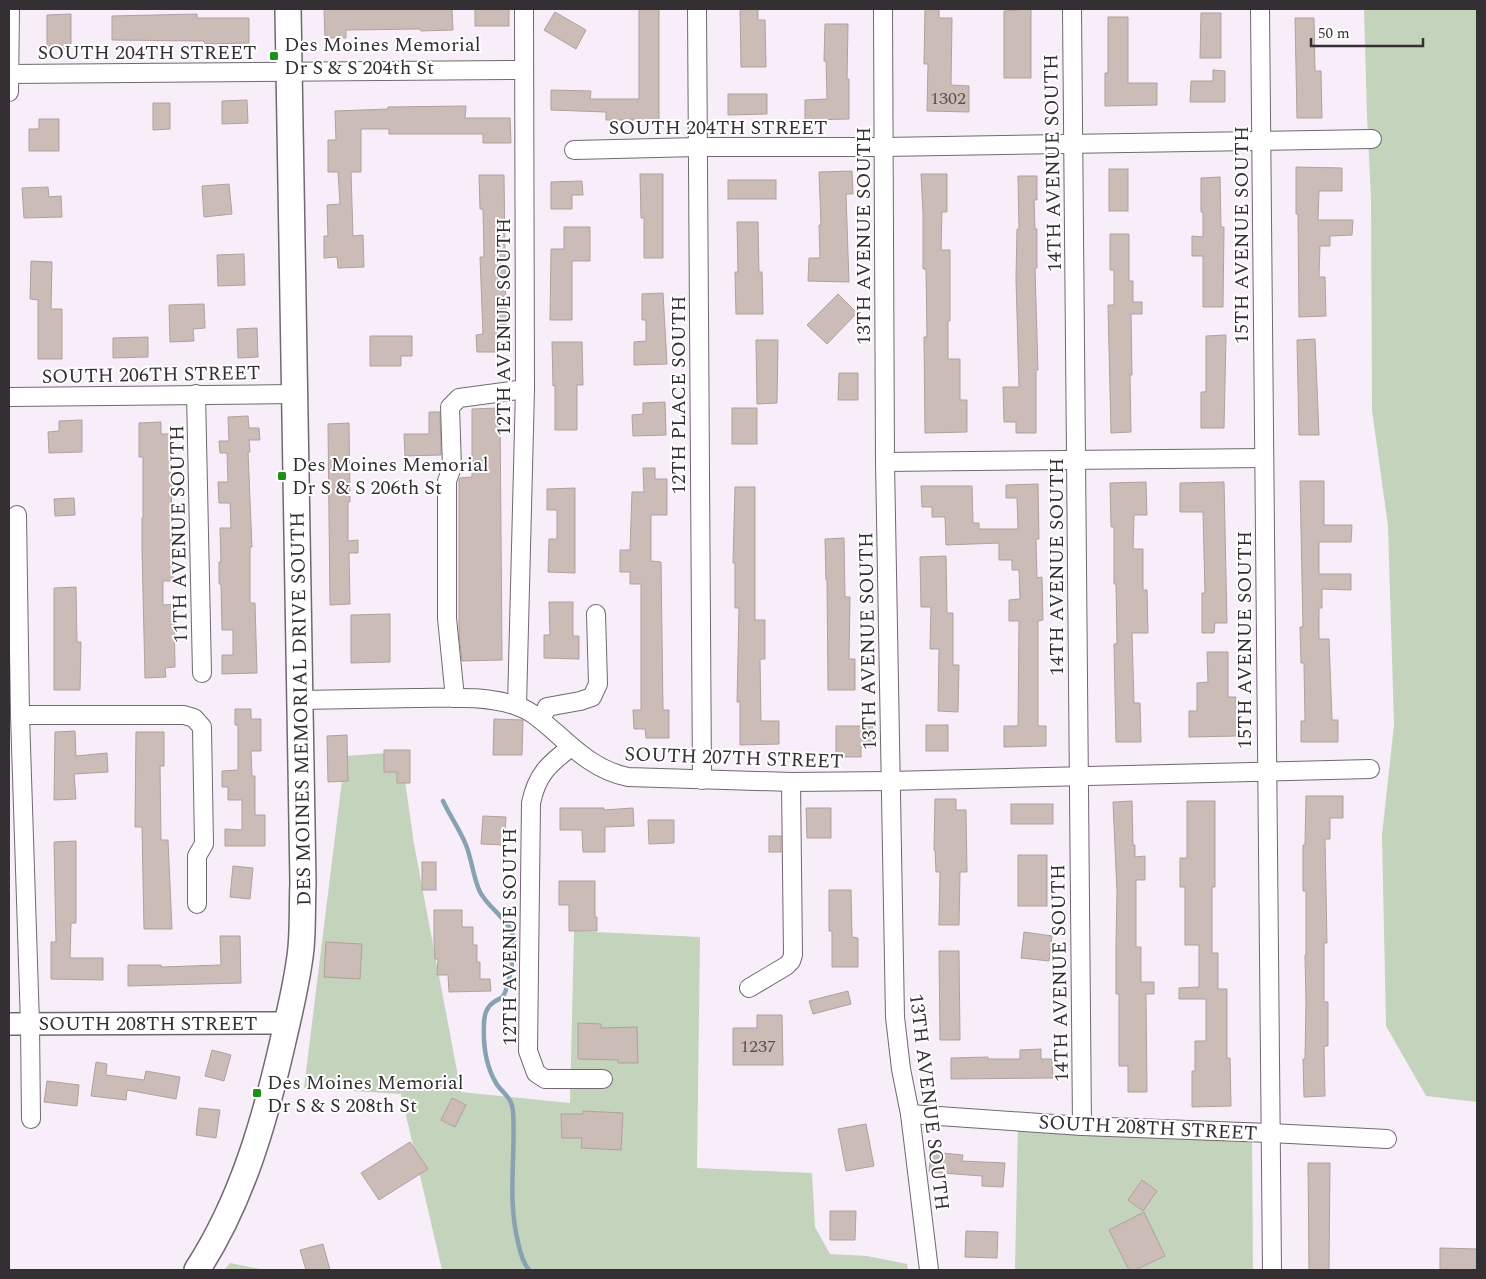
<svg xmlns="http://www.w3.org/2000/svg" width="1486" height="1279" viewBox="0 0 1486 1279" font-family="Spectral,serif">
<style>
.green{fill:#c4d3bc}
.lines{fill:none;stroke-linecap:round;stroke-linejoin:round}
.stream{stroke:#89a2b2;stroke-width:4.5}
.building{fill:#ccbcb8;stroke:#b0a19d}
.minor-casing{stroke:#716872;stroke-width:20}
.tertiary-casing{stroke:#716872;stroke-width:24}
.secondary-casing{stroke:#716872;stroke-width:28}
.minor{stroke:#fff;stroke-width:18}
.tertiary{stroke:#fff;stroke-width:21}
.secondary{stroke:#fff;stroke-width:25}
.poi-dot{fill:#1f9019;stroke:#fff;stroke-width:2}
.labels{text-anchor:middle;stroke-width:4;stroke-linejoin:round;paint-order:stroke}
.number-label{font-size:18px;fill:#595254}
.poi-label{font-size:20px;fill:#332f33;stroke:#fff;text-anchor:start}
.street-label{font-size:20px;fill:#332f33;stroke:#fff}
</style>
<rect width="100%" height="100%" fill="#f8eef9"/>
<g class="green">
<polygon points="1364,9 1477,9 1477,1102 1426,1096 1386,1026 1382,835 1394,725 1388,526 1372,410 1371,198 1367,116"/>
<polygon points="401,752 414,844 461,1092 570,1103 574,931 700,937 697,1168 812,1173 815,1227 830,1254 867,1256 907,1264 908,1270 442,1270 401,1094 304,1088 345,756"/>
<polygon points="1018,1122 1252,1132 1253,1270 1015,1270"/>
<polygon points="230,1263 265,1270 224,1270"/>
</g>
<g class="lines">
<path class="stream" d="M443 801C450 816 460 830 466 845 472 860 473 877 480 892 489 909 509 919 513 937 516 946 509 988 503 996 501 999 498 999 494 1002 486 1007 484 1015 484 1024 483 1043 486 1066 496 1083 502 1093 512 1097 513 1111 516 1156 507 1198 518 1242 520 1252 523 1263 529 1270"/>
</g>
<g class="building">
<polygon points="324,9 452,9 453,30 421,31 420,29 346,30 346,38 325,38"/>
<rect x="475" y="9" width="34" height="17"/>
<polygon points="639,9 659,9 659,120 606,120 606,112 551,110 551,90 591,91 590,99 639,99"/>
<polygon points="740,9 758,9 758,20 765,20 766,67 741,67"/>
<polygon points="925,9 939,9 939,18 952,18 951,85 969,86 969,112 927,111 928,64 924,64"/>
<polygon points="1018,9 1031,9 1031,78 1004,78 1004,11 1018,10"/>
<polygon points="555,12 586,30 576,49 544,30"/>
<polygon points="1201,13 1221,13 1221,58 1200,58"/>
<polygon points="71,14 71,48 47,49 47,15"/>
<polygon points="197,14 197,18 249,18 249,43 205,44 204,41 112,40 112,16"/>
<polygon points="1108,17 1128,17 1128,83 1157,83 1157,105 1105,106 1105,73 1108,73"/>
<polygon points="1295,18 1314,18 1315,71 1321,71 1322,118 1297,118"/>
<polygon points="825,24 848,24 847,79 849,79 849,119 805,120 805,100 827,99 826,61 824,61"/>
<polygon points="1213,70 1225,71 1225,102 1190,102 1191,81 1213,81"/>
<polygon points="728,94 767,94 767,114 728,115"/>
<polygon points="247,100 248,123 222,124 222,101"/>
<polygon points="153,103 170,103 170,129 153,130"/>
<polygon points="466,106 465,118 510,118 511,143 483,143 483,134 389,134 389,129 361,129 361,172 351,172 353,236 363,235 364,267 338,268 337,257 324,258 324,236 328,236 327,205 340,204 338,172 328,172 328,140 336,140 335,111 388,109 388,107"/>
<polygon points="39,119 59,119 59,151 29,151 29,129 39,129"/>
<polygon points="1296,167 1342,168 1342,191 1319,191 1318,220 1353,220 1352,235 1330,236 1330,246 1320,246 1319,277 1325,277 1326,316 1299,317 1298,214 1296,214"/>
<rect x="1109" y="169" width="19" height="42"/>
<polygon points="852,171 853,194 846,194 849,282 808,281 809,258 820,258 819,225 821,225 819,172"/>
<polygon points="640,174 663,174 663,258 644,258 644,218 641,218"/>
<polygon points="921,174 947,174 947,212 942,212 941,250 950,250 950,321 948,321 948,359 960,359 960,400 967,400 967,432 925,433 924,337 927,337 926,269 923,269 923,213"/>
<polygon points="479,175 504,175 506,330 498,330 498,352 477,352 476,335 483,334 480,257 484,257 483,209 480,209"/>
<polygon points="1018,176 1037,176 1037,200 1034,200 1035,229 1037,229 1037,268 1035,268 1038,370 1036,370 1036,433 1016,433 1016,422 1004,422 1003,387 1019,387 1016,278 1017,229 1019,229"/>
<polygon points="1220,177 1221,227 1224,227 1223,307 1203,307 1203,256 1192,256 1192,236 1203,237 1203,212 1201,212 1201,178"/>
<rect x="728" y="180" width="48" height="19"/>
<polygon points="582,181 583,195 572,195 572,209 551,209 551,182"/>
<polygon points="229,184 232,214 204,217 202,186"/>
<polygon points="48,187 49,197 61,196 62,217 24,218 22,188"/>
<polygon points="737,222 758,222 759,272 762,272 763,314 736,314 735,272 738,272"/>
<polygon points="564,227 590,227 590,261 572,261 572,320 550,320 551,249 564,249"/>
<polygon points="1110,234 1129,234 1129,281 1133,281 1133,302 1142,302 1142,314 1131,314 1132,375 1130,375 1131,432 1111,433 1108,305 1114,305 1114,270 1110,270"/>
<polygon points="244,254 245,285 218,286 217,255"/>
<polygon points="31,261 52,262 51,309 62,309 62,359 38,359 38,300 30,299"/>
<polygon points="663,293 667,364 634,365 634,342 646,341 646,320 642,320 642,294"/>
<polygon points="838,294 857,313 827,344 807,325"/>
<polygon points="204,304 205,328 193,329 194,341 170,342 169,305"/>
<polygon points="257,328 258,357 238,358 237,329"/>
<polygon points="1226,335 1224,428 1201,428 1201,392 1206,392 1206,336"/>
<polygon points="370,336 412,336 412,356 401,356 401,366 370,366"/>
<polygon points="148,337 148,357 113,358 113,338"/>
<polygon points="1315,339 1319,435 1299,435 1297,340"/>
<polygon points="756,340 778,340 777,403 757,404"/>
<polygon points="552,342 582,342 583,385 577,385 577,430 555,430 555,385 553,386"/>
<polygon points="839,373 858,373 858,400 838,400"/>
<polygon points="665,402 666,435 633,436 632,415 643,414 643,403"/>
<polygon points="500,408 502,660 462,661 459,634 459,480 460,478 472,477 472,409"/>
<rect x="732" y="408" width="25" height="36"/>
<polygon points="429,412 440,412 441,455 405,456 404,434 429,434"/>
<polygon points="248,416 249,428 259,428 260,440 249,440 250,452 248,452 252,547 250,547 250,603 255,603 257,673 222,674 222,655 233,655 233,630 222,630 221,584 219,584 219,562 221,562 220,528 231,528 230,503 219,503 218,482 228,482 227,453 220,453 219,441 229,441 228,417"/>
<polygon points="82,420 82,452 49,453 48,432 59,431 59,421"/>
<polygon points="161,422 161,434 171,434 172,561 173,561 173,581 163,581 163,605 174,604 175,667 165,668 166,677 145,678 142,550 142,518 143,518 143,457 139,457 139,423"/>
<polygon points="349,423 350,502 348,502 348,541 358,540 358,553 349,553 350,604 330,605 328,424"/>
<polygon points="643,468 655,468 655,479 667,479 667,515 651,515 651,561 661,562 663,710 669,710 669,738 646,738 645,729 634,729 633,710 641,710 641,584 630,584 630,572 620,572 620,550 630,550 632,492 644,492"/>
<polygon points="1300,481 1324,481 1324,525 1352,525 1351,542 1319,542 1319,574 1351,574 1351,590 1322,589 1322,608 1319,608 1319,639 1329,639 1332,720 1338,720 1338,742 1301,742 1301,721 1305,721 1304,663 1301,663 1300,627 1303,627"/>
<polygon points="1146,482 1147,515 1134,515 1133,549 1143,549 1143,590 1147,590 1148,633 1132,633 1134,703 1140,703 1141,742 1116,742 1114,644 1117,644 1116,584 1114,584 1114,527 1111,527 1110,483"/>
<polygon points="1224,482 1227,623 1215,623 1214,633 1202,633 1202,593 1205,593 1203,512 1180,512 1180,483"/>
<polygon points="1038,484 1039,539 1036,539 1037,578 1042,577 1043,620 1038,621 1038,726 1046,726 1046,746 1004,747 1004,726 1018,726 1019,621 1009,621 1009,600 1020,599 1019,570 1012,570 1012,560 999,560 999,543 946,545 945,517 932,517 932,507 922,507 921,486 972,486 973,523 979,523 979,529 1018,529 1017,498 1006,498 1006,485"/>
<polygon points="735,487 755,487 755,620 765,620 765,659 760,659 761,721 779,721 779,744 740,745 740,702 737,702 739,608 735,608 735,563 733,563"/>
<polygon points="575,488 575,573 548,572 549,539 557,539 557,510 547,510 547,489"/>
<polygon points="74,498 75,515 55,516 54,499"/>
<polygon points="844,538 845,597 850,597 849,659 855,659 855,690 828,690 827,580 826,580 825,539"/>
<polygon points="946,556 947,613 953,613 953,665 959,665 958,712 938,711 939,649 930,649 931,607 921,607 920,557"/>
<polygon points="76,587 77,642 81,642 80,690 54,690 54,588"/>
<polygon points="549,602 573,602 573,636 579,636 579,659 544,658 544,635 550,635"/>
<polygon points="390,614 390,662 351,663 351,615"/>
<polygon points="1207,652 1228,652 1228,697 1236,697 1237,736 1189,737 1189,711 1197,711 1197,683 1208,682"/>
<polygon points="235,709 251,709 251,719 261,719 261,751 251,751 252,776 255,776 255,815 265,815 265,846 225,846 225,829 242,830 242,800 228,800 228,787 222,787 222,771 238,770 238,725 235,725"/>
<polygon points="494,719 523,720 522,755 493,755"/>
<rect x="926" y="725" width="22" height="26"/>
<polygon points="836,726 873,726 873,747 861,747 861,757 836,757"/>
<polygon points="75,731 76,756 107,753 108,772 74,774 76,799 54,800 55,732"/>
<polygon points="136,732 164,732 164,766 160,766 161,840 168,840 172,929 144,929 142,827 135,827"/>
<polygon points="347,735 348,781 328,782 327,736"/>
<polygon points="384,750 410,750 410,783 397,783 397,772 384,772"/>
<polygon points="1306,796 1343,796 1343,818 1330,818 1330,839 1325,839 1327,943 1324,943 1324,1002 1328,1002 1328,1046 1324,1046 1325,1096 1304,1097 1303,1059 1305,1059 1306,1002 1305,955 1306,955 1306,891 1303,891 1303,845 1305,845"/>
<polygon points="935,799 956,799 956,810 966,810 967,872 960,872 959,925 939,925 940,872 936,872 935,850 934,850"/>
<polygon points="1132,801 1133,845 1135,845 1135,857 1145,856 1145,880 1136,880 1136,947 1141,947 1141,982 1154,982 1154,994 1146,994 1147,1092 1128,1092 1128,1066 1119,1066 1119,994 1116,994 1116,947 1117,892 1113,802"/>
<polygon points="1187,801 1215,801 1215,887 1212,887 1212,953 1218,953 1218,989 1227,989 1227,1058 1230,1058 1231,1106 1192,1107 1192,1071 1195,1071 1195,1041 1206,1041 1206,999 1179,999 1179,988 1199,987 1199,945 1185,945 1185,887 1180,887 1180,858 1187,858"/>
<rect x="1011" y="804" width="42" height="20"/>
<polygon points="560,808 604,808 604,810 633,808 634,826 605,827 605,852 583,852 582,830 560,830"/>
<polygon points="806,808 831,808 831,838 807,838"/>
<polygon points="483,816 506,817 504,845 481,844"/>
<polygon points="648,820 674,820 674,843 649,844"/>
<rect x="769" y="836" width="12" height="16"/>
<polygon points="76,841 76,923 71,923 70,958 103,958 103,980 51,979 51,942 56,942 54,842"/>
<rect x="1018" y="855" width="29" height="51"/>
<rect x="422" y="862" width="14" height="28"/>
<polygon points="233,866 253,868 250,899 230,897"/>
<polygon points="559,881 595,881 595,917 597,917 597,931 569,931 569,905 559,905"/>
<polygon points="829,890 851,890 852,937 858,938 858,967 832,967 832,931 829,931"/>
<polygon points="434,910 462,910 462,927 473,927 473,945 477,945 477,962 480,962 480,979 490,979 491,991 449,992 448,975 437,975 438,959 435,959 434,941"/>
<polygon points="1024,932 1052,936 1049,961 1021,958"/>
<polygon points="220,936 240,936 241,983 128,986 128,965 161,965 161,967 221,965"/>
<polygon points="326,942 362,944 360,979 324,977"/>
<polygon points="939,951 959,951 960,1040 940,1040"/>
<polygon points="848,991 851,1004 813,1014 809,1001"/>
<polygon points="757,1015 782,1015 783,1065 733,1065 733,1028 757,1028"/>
<polygon points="578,1023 601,1024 601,1028 637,1027 638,1063 618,1063 618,1060 579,1059 578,1058"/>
<polygon points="1041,1049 1041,1059 1052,1059 1053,1078 951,1079 951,1058 988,1057 988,1059 1020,1059 1020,1050"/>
<polygon points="212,1050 231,1055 224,1081 205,1076"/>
<polygon points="96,1062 107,1064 106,1075 144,1080 146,1071 180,1077 176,1099 127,1090 126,1100 91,1096"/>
<polygon points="47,1081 79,1085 77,1106 44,1102"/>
<polygon points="452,1098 466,1105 455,1127 441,1120"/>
<polygon points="199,1108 220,1110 216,1138 196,1135"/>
<polygon points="583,1111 623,1113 621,1150 581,1148 582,1138 562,1138 561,1114 583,1114"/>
<polygon points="866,1124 874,1166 846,1171 838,1129"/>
<polygon points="410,1142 428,1169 379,1200 361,1173"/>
<polygon points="931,1152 963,1155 962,1161 1005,1163 1003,1187 982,1186 982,1176 929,1172"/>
<polygon points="1308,1163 1330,1163 1329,1270 1309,1270"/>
<polygon points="1142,1180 1157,1191 1143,1211 1128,1200"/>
<polygon points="830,1211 856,1211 855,1240 830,1240"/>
<polygon points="1144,1212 1165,1256 1135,1270 1129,1270 1109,1230"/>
<polygon points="966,1231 998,1232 997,1258 965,1257"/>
<polygon points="323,1244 330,1270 306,1270 300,1250"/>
<polygon points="1440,1248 1477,1249 1477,1270 1440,1270"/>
</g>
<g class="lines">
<g class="minor-casing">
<g id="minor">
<polyline points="697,9 702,780"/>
<polyline points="883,9 885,462 895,1017 901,1069 910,1114 929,1270"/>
<polyline points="1072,9 1082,1126"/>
<polyline points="1260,9 1272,1270"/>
<polyline points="10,74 524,70"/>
<polyline points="9,92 10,9"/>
<polyline points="574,150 698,147 883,147 1372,139"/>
<polyline points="196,394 202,673"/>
<polyline points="9,397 294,394"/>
<polyline points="885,462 1264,458"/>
<polyline points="17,515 20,715 30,1024 31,1119"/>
<polyline points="455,698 447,618 447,481 452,467 450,407 459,398 525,389"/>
<path d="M300 700C338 699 377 699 415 698 448 698 485 695 517 706 532 711 543 722 555 732 577 752 598 771 628 777L791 782 890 781 1370 769"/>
<polyline points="517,706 525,389 524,9"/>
<polyline points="20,715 184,715 194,718 202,727 204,844 197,856 197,904"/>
<polyline points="541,720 547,707 580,701 592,697 598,684 596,614"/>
<path d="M571 747C549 764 537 774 531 803L528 1051 536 1073 545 1079H603"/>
<polyline points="749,988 786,966 791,961 793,955 791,782"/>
<polyline points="910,1114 1082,1126 1270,1133 1387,1139"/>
</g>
</g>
<g class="tertiary-casing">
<polyline id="tertiary" points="9,1024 287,1023"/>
</g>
<g class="secondary-casing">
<path id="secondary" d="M197 1270C242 1201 265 1120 283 1041 290 1010 298 979 301 948 303 927 302 905 303 883L288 9"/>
</g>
<use href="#minor" class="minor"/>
<use href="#tertiary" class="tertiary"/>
<use href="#secondary" class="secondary"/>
</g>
<g class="poi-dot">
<rect x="269" y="51" width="10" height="10" rx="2.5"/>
<rect x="277" y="471" width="10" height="10" rx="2.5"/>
<rect x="252" y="1088" width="10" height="10" rx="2.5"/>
</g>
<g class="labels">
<g class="number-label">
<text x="948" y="104">1302</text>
<text x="758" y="1052">1237</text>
</g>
<g class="poi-label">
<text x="284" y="51">Des Moines Memorial<tspan x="284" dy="23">Dr S &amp; S 204th St</tspan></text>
<text x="292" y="471">Des Moines Memorial<tspan x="292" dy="23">Dr S &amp; S 206th St</tspan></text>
<text x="267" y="1089">Des Moines Memorial<tspan x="267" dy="23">Dr S &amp; S 208th St</tspan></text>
</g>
<g class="street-label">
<text x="147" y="59">SOUTH 204TH STREET</text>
<text x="718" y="134">SOUTH 204TH STREET</text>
<text transform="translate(1052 163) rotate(-91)" y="7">14TH AVENUE SOUTH</text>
<text transform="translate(1241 235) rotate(-90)" y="7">15TH AVENUE SOUTH</text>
<text transform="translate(863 236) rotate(-90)" y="7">13TH AVENUE SOUTH</text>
<text transform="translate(503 327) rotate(-90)" y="7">12TH AVENUE SOUTH</text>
<text transform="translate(151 374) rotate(-1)" y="7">SOUTH 206TH STREET</text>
<text transform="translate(678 395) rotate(-90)" y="7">12TH PLACE SOUTH</text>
<text transform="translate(178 534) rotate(-91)" y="7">11TH AVENUE SOUTH</text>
<text transform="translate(1056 567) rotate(-90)" y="7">14TH AVENUE SOUTH</text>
<text transform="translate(1244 640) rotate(-90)" y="7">15TH AVENUE SOUTH</text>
<text transform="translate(867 641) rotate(-91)" y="7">13TH AVENUE SOUTH</text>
<text transform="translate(300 709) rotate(-91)" y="7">DES MOINES MEMORIAL DRIVE SOUTH</text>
<text transform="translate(734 757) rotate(2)" y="7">SOUTH 207TH STREET</text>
<text transform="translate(509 937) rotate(-90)" y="7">12TH AVENUE SOUTH</text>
<text transform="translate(1059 973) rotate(-91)" y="7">14TH AVENUE SOUTH</text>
<text x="148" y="1030">SOUTH 208TH STREET</text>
<text transform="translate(930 1102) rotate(83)" y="7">13TH AVENUE SOUTH</text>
<text transform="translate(1148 1127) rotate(3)" y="7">SOUTH 208TH STREET</text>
</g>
</g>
<rect width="1486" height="1279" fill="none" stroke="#332f33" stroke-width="20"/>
<path d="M1311 38v8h112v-8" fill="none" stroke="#332f33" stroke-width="2.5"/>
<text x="1318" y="38" font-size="15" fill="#332f33" stroke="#ffffff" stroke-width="4" paint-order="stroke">50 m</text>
</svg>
